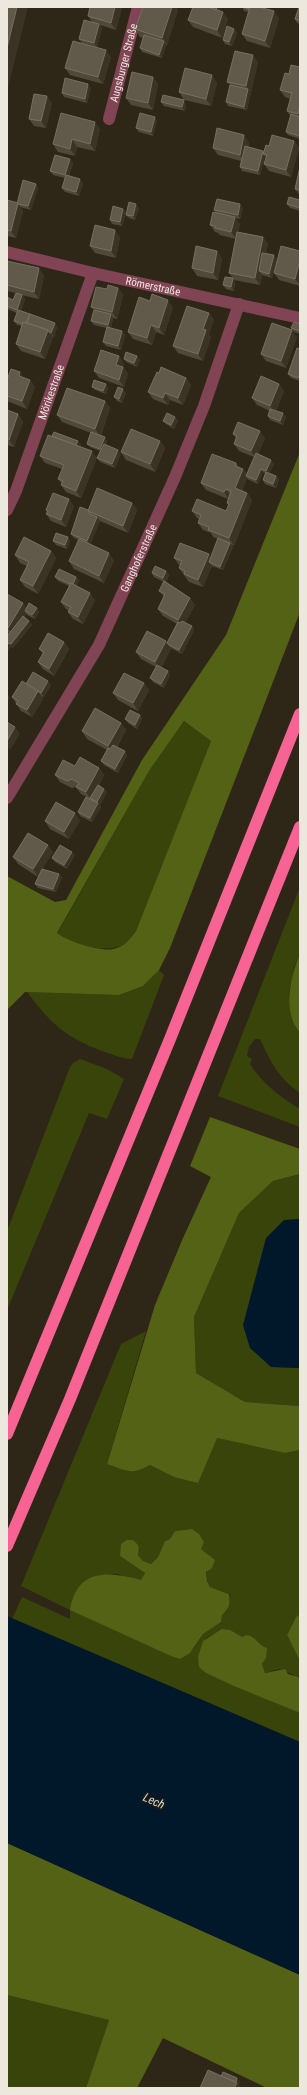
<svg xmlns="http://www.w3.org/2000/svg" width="307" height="2095" viewBox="0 0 307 2095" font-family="'Roboto Condensed',sans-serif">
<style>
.green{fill:#39440a;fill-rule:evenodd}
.forest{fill:#546215;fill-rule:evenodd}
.water{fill:#00182a}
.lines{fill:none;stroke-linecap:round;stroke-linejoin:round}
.street{stroke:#804454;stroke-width:12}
.highway{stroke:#f76392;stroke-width:12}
.wall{fill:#504838}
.shaded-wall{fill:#3b3324}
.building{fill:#61594a;stroke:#777061}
.labels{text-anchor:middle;stroke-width:3;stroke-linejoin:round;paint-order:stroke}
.street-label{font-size:11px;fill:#ede8de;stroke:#241c0d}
.water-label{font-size:12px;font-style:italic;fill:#c8dded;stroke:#241c0d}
</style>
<rect width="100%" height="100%" fill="#2e2617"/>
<g class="green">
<path d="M184 721 211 741 136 931C134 935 131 941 127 943 108 955 74 945 57 934L149 771Z"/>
<path d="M300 887V954L294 968 289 993 296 1028 300 1033V1093C279 1079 270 1061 260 1039H255L249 1047 247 1056 252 1059 250 1064C262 1083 281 1098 300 1109V1127L218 1096Z"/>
<path d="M159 970 164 975 132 1059C123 1059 114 1055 105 1052 66 1038 52 1025 27 992L119 995 143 986Z"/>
<polygon points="80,1059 107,1069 124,1079 107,1119 89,1113 7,1310 7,1231 70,1067 73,1063"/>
<polygon points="300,1174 300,1220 298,1219 271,1367 300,1368 300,1406 245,1402 196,1373 194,1317 239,1213 273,1181"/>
<path d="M146 1331 107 1464 141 1470 150 1465 174 1477 217 1438 285 1453 300 1450 299 1575 300 1614 296 1617 287 1635 300 1661V1681L294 1675 279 1669 265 1673 262 1664 266 1658C255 1629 247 1646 229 1630 196 1638 200 1642 206 1673L300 1713V1742L12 1619 22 1597 70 1619V1610L21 1586 121 1344ZM192 1529 201 1549 209 1555C207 1567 204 1576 210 1587L230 1594C231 1604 229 1609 222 1615L221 1622 203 1634 194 1648 180 1659 150 1646 108 1575 117 1574 141 1581 145 1573 120 1556 140 1549 138 1555 143 1561 151 1564 158 1557 165 1541 170 1539 175 1531Z"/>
<polygon points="7,1995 109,2020 86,2088 7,2088"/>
</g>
<g class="forest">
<path d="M300 452V612L170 948 159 970 143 986 119 995 25 992 7 1010V876L55 902 66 900 142 760 226 635ZM184 721 211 741 136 931C130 940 124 947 113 949 101 952 66 941 57 933L149 771Z"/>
<path d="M300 954V1033C282 1012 290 977 300 954Z"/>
<path d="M210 1117 300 1149V1174L273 1181 239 1213 194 1317 196 1373 245 1402 300 1406V1450L285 1453 217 1438 198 1483 174 1477 150 1465C132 1476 125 1470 107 1464L155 1305 183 1238 211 1177 190 1166Z"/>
<path d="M192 1529 199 1534 204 1542 201 1549 215 1560 212 1568 206 1572 207 1581 210 1587 229 1594C231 1604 229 1609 222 1615L221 1622 203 1634 190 1653 180 1659 171 1656 70 1610C77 1568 108 1571 141 1580L145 1573 120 1556 121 1544 127 1540H133C139 1545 140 1548 138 1555L143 1561 151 1564 158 1557 165 1541 170 1539 175 1531Z"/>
<polygon points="300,1614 300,1661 287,1635 296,1617"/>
<path d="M222 1629 230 1630 242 1637C253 1630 257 1646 267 1648L266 1658 262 1664 265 1673 285 1669 288 1674 298 1677 300 1681V1713L234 1686 206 1673 199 1667 198 1657 203 1641Z"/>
<polygon points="7,1843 300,1975 300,2088 267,2088 163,2038 137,2088 86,2088 109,2020 7,1995"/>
</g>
<g class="water">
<polygon points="298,1219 300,1220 300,1368 271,1367 250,1348 243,1325 266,1238 284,1220"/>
<polygon points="7,1616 300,1742 300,1975 7,1843"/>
</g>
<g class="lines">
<g class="street">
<path id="s1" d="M109 119 138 7"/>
<path id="s2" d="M7 252 93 273 300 318"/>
<path id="s3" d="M7 510 16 491 93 273"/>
<path id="s4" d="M7 798 99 645 175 477 204 406 239 304"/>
</g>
<g class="highway">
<polyline points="7,1434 170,1039 300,714"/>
<polyline points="7,1546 70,1399 300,827"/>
</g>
</g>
<g class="wall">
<polygon points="90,7 122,7 116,30 100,25 102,28 97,47 82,43 79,39 92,22 88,16"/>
<polygon points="143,7 176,7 178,10 167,45 166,45 162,58 142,52 140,48 143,38 140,37 135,29"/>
<polygon points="242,7 262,7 262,8 274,11 279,19 270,48 247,41 242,34 248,12 244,11"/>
<polygon points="300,7 300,24 297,23 295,19"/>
<polygon points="220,11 228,19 222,38 193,27 188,20"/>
<polygon points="234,29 237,33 232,46 225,44 223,40"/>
<polygon points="111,57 103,84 70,75 65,68"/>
<polygon points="258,62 247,110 228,106 226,102 230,85 227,82"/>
<polygon points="300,67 300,139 288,135 286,132 290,116 287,111 290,99 285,97 280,90 289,74"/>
<polygon points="153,77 158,84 153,110 131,105 126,98"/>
<polygon points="217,82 211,106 184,100 179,92"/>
<polygon points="91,88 87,103 64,97 62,93"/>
<polygon points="161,102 186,104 185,111 164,106"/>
<polygon points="52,103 46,128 34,126 29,119"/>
<polygon points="157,121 153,136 139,132 136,128"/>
<polygon points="100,129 95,151 77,147 75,156 58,152 53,144"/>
<polygon points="294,141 299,148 291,177 269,171 264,164 266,158 265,156 260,175 242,171 240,167 241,161 218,155 213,148 249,142 248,147 264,152 269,146"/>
<polygon points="70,159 73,163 69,175 83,183 79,196 65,192 62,188 65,178 53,175 50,171"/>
<polygon points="300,167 300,196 295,189"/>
<polygon points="36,184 38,188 31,210 20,207 23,211 16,238 7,236 7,200 17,203"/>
<polygon points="300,200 300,211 290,208 287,204"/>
<polygon points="139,208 135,220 129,218 126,215"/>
<polygon points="243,208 240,219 235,218 240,224 238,232 263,237 268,244 266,253 274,255 276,259 272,278 262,275 260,285 234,280 235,282 234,291 226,289 223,285 233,278 229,273 236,239 220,235 218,233 215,232 210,225 216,213 214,210"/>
<polygon points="126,212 122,226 112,224 110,220"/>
<polygon points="120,237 116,258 95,253 90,246"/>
<polygon points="300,251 300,286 279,280 274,273"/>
<polygon points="222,258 218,280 197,276 192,268"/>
<polygon points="7,261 44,275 39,299 17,294 22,295 25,299 21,311 30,314 30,315 57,327 54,337 52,336 53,337 45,359 21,351 16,344 22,326 17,325 14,321 17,313 7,309 7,297 13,300 16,293 7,291"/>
<polygon points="118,288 123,295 117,319 113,318 111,328 122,331 125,335 121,350 106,346 103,342 107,328 94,325 91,321 94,310 91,307 107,289"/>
<polygon points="173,307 164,335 156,332 152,345 133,339 128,332"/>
<polygon points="209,313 214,320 209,334 211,337 203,361 178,353 173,346"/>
<polygon points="300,324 300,334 294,332 291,328"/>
<polygon points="297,337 286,368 266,361 261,354"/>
<polygon points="300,349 300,381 291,378 288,374"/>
<polygon points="137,356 140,360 137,367 126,362 124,359"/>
<polygon points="124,363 123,367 128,374 124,387 99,378 94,371"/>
<polygon points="159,373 186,378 191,385 183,405 170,400 168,405 153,399 148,392"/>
<polygon points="24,378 30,380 35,387 27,409 7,401 7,380"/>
<polygon points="106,384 108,388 106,394 95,390 92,387"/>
<polygon points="279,384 284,391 276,411 283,413 286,417 283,425 270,420 268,416 270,411 257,405 252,398"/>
<polygon points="126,393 122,403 117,401 114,397"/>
<polygon points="105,401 110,408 101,435 107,441 106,445 121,454 115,468 100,462 97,458 100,451 90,447 87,444 91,433 62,422 57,415"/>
<polygon points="7,410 18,414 23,422 14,447 7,445"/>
<polygon points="175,417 178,421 174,429 166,424 163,421"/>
<polygon points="233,434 265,438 258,454 274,464 269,473 276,476 279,480 276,488 265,484 263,480 265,473 263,472 258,484 249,480 247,478 242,491 247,493 252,500 234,546 231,544 233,547 223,570 212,566 203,587 189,582 179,568 180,565 179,565 174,558 211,558 218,539 213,537 211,533 203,530 198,523 199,519 197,518 192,511 226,511 229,506 227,503 228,499 206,490 201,483 236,463 239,467 243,469 247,474 254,457 239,451 234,444 236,438"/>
<polygon points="160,441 165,448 155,472 126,460 121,452"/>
<polygon points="81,445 80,447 97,458 81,498 66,492 61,485 62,484 58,479 62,469 45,463 40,456"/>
<polygon points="132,503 137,510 128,533 100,521 90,544 114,560 104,583 74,569 69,561 79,540 74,538 71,534 88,510"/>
<polygon points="74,506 66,527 51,521 46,514 47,512 46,510"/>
<polygon points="68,537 70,541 67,549 56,545 53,541"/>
<polygon points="51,551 56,558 38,594 25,587 20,580 27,566 20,563 15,555"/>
<polygon points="166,571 169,575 166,582 190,598 195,605 185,623 192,626 194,630 182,654 171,648 161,668 168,671 170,675 164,688 153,682 150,678 156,667 141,659 136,652 166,641 167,643 177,624 163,616 158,609 164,597 159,591 164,582 154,577 152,573"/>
<polygon points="55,577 76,577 79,581 76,586 95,600 83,624 73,619 68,612 69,611 66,609 61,602 69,586 58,581"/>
<polygon points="7,594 26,608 37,608 39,612 35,619 27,615 26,613 24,617 29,621 32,625 13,648 12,646 7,652 8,635 9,633 7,632"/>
<polygon points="64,642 69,649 54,676 43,669 38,662 43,654 39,649"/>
<polygon points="144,683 149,690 138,711 118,700 113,693"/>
<polygon points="26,684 51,685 44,697 42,696 43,699 32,717 21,711 12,697"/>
<polygon points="140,715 142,719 137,729 128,723 125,719"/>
<polygon points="121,723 126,730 117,747 127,755 118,773 104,765 101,761 107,750 87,739 82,731"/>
<polygon points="75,766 99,768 104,775 99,785 104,789 107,792 99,805 101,807 92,822 80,816 78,812 92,800 91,799 81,794 76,787 72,788 60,782 55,775"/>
<polygon points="80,820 69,839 50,829 45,821"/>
<polygon points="53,852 42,869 62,877 56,892 38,888 35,884 41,871 38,877 18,864 13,857"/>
<polygon points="75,855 67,869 55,862 52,858"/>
</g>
<g class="shaded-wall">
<polygon points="17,7 28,7 7,92 7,48"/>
<polygon points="115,7 122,7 116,30 111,23"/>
<polygon points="172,7 176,7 178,10 167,45 162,38"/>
<polygon points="217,7 221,7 218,16 216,12"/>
<polygon points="274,11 279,19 270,48 265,41"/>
<polygon points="223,12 228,19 222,38 217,30"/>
<polygon points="99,24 102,28 97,47 94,43"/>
<polygon points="234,29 237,33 232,46 229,42"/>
<polygon points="164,41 166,45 162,58 159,55"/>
<polygon points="106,50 111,57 103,84 98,77"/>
<polygon points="253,55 258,62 251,93 246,86"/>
<polygon points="212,75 217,82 211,106 206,99"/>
<polygon points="153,77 158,84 153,110 148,103"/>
<polygon points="88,84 91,88 87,103 85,99"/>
<polygon points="248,89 251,93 247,110 244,107"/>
<polygon points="47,96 52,103 46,128 41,121"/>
<polygon points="184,100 186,104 185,111 182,107"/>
<polygon points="300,106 300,117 298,114"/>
<polygon points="155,117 157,121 153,136 151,132"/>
<polygon points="95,122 100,129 95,151 90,144"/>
<polygon points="244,135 249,142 245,162 240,155"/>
<polygon points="72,139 77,147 75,156 70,149"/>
<polygon points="294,141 299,148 291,177 286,170"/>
<polygon points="263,151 265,154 263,154 265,156 260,175 258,171"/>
<polygon points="70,159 73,163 68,179 65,175"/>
<polygon points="80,179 83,183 79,196 76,192"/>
<polygon points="36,184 38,188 31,210 28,206"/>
<polygon points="18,203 23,211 16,238 11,231"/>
<polygon points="136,204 139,208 135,220 133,216"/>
<polygon points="240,204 243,208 240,219 238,215"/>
<polygon points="123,209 126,212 122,226 120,222"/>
<polygon points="235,217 240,224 236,239 231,232"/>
<polygon points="115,230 120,237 116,258 111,251"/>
<polygon points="263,237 268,244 262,272 259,271 262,275 260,285 255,278"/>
<polygon points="217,251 222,258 218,280 213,273"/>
<polygon points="274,255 276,259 272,278 269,274"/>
<polygon points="300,260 300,285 295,279"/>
<polygon points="39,268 44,275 39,299 34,292"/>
<polygon points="233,278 235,282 234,291 231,287"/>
<polygon points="118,288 123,295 117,319 112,312"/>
<polygon points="22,295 25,299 20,314 17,310"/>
<polygon points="168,300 173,307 164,335 159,328"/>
<polygon points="209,313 214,320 209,334 211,337 203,361 198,354 203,329"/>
<polygon points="111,314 113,318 111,329 108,325"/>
<polygon points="55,323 57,327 54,337 51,333"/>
<polygon points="151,325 156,332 152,345 147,338"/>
<polygon points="48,330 53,337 45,359 40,352"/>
<polygon points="292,330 297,337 286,368 281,361"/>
<polygon points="122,331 125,335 121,350 118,346"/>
<polygon points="119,356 124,363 121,372 116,365"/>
<polygon points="137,356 140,360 137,367 134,363"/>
<polygon points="123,367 128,374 124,387 119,380"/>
<polygon points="20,372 25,380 19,376"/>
<polygon points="300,373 300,381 298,378"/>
<polygon points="186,378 191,385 183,405 178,398"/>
<polygon points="30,380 35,387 27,409 22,401"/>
<polygon points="106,384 108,388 106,394 103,391"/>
<polygon points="279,384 284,391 275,413 270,406"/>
<polygon points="123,389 126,393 122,403 119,399"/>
<polygon points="165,393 170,400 168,405 163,398"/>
<polygon points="105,401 110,408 100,436 95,429"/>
<polygon points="283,413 286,417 283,425 280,421"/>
<polygon points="18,414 23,422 14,447 9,440"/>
<polygon points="175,417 178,421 174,429 171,425"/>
<polygon points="260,431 265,438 256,458 251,451"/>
<polygon points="105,437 107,441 103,452 100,449"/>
<polygon points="78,441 81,445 78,451 76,447"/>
<polygon points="160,441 165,448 155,472 150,464"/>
<polygon points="118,450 121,454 115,468 112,464"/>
<polygon points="92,451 97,458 81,498 76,491"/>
<polygon points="271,460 274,464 269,475 266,471"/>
<polygon points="243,469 248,476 246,476 247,478 240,496 235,488"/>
<polygon points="261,469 263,472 258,484 256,480"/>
<polygon points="276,476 279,480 276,488 273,484"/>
<polygon points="226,489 231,496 229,500 224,492"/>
<polygon points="247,493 252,500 234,546 229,538"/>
<polygon points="69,499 74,506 66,527 61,520"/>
<polygon points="132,503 137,510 128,533 123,526"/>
<polygon points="97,517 100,521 90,545 87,541"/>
<polygon points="68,537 70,541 67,549 65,545"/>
<polygon points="230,543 233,547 223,570 220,567"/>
<polygon points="51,551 56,558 38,594 33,586"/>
<polygon points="109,553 114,560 104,583 99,576"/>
<polygon points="209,554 214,562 209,562 212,566 203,587 198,580"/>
<polygon points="166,571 169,575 166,582 163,578"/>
<polygon points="76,577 79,581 75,589 72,585"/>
<polygon points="90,593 95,600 83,624 78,617"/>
<polygon points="190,598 195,605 183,627 178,620"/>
<polygon points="23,603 28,610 25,611 26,613 13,635 8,628"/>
<polygon points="37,608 39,612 35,619 32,615"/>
<polygon points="29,621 32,625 13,648 11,644"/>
<polygon points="192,626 194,630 182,654 179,650"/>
<polygon points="166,641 171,648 160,669 155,662"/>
<polygon points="64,642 69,649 54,676 49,669"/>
<polygon points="9,643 12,646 7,652 7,645"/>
<polygon points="168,671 170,675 164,688 161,684"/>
<polygon points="48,681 51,685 44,697 41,693"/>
<polygon points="144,683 149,690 138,711 133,703"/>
<polygon points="38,691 43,699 32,717 27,710"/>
<polygon points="7,694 10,698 7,702"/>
<polygon points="140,715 142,719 137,729 135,725"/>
<polygon points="121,723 126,730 113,753 108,746"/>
<polygon points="15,727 20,734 10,750 7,745 7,741"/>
<polygon points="125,751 127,755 118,773 115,769"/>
<polygon points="99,768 104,775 91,799 86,792"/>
<polygon points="104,789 107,792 100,806 97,802"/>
<polygon points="98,803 101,807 92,822 90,818"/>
<polygon points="75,813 80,820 69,839 64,832"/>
<polygon points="48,845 53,852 38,877 33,869"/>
<polygon points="72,852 75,855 67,869 64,865"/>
<polygon points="59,874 62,877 56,892 53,889"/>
<polygon points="237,2078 240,2082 239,2085 241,2088 234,2088 234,2086"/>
</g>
<g class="building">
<polygon points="7,7 17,7 7,48"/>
<polygon points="90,7 115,7 111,23 88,16"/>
<polygon points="143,7 172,7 162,38 135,29"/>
<polygon points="193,7 209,7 223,12 217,30 188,20"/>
<polygon points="209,7 217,7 216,10"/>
<polygon points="242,7 250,7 249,9"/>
<polygon points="250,7 259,7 274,11 265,41 242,34"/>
<polygon points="299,7 300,7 300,21 295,19"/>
<polygon points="84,20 99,24 94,43 79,39"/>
<polygon points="227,26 234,29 229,42 223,40"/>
<polygon points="144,35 164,41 159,55 140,48"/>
<polygon points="73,41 106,50 98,77 65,68"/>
<polygon points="235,51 253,55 246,86 227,82"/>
<polygon points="291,65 300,67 300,106 298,114 287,111 292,93 280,90 285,73 289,74"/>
<polygon points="185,68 212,75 206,99 179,92"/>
<polygon points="132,72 153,77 148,103 126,98"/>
<polygon points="65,78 88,84 85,99 62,93"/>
<polygon points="230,85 248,89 244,107 226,102"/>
<polygon points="34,94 47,96 41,121 29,119"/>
<polygon points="163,95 184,100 182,107 161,102"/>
<polygon points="61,113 95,122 90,144 72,139 70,149 53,144"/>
<polygon points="140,113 155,117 151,132 136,128"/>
<polygon points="291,114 300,117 299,121 300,121 300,136 286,132"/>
<polygon points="217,128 244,135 240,155 213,148"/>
<polygon points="272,135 294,141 286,170 264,164 267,155 263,154 266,145 269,146"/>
<polygon points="245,146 263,151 258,171 240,167"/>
<polygon points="55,155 70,159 65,175 50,171"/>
<polygon points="300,167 300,190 295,189"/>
<polygon points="66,175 80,179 76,192 62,188"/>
<polygon points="23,180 36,184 28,206 17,204"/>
<polygon points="289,197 300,200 300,208 287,204"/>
<polygon points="217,199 240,204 238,215 214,210"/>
<polygon points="7,200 18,203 11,231 7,230"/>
<polygon points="129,202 136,204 133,216 126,215"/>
<polygon points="113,206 123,209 120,222 110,220"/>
<polygon points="213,212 235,217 231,232 215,228 215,226 210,225"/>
<polygon points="95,225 115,230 111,251 90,246"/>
<polygon points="237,232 263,237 255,278 229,273"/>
<polygon points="196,246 217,251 213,273 192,268"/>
<polygon points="281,246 300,251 300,260 295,279 274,273"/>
<polygon points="262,253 274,255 269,274 259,271"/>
<polygon points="7,261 39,268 34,292 7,285"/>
<polygon points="225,277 233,278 231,287 223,285"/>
<polygon points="108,285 118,288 112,312 91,307 96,287 107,289"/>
<polygon points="16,293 22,295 17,310 7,306 7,297 13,300"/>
<polygon points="152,294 168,300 159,328 151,325 147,338 128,332 139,297 150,301"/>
<polygon points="187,306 209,313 203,329 206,330 198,354 173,346"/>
<polygon points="18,310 30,314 26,323 23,322 23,324 14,321"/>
<polygon points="94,310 111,314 108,325 91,321"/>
<polygon points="30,314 55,323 51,333 49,332 48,330 27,323"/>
<polygon points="23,322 48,330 40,352 16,344"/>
<polygon points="294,322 300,324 300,331 291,328"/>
<polygon points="272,323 292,330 281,361 261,354"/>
<polygon points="107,327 122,331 118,346 103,342"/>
<polygon points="297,348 300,349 300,373 298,378 288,374"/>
<polygon points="101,350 119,356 116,365 123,367 119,380 94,371"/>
<polygon points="126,352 137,356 134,363 124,359"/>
<polygon points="161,367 186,378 178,398 165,393 163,398 148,392 157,372 159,373"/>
<polygon points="11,369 20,372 19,376 30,380 22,401 7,396 7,380"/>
<polygon points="261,376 279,384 270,406 252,398"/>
<polygon points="94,380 106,384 103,391 92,387"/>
<polygon points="118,387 123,389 119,399 114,397"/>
<polygon points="67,388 105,401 95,429 57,415"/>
<polygon points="270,409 283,413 280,421 268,416"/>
<polygon points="7,410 18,414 9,440 7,439"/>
<polygon points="167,413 175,417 171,425 163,421"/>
<polygon points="238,422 260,431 251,451 234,444 237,436 233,434"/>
<polygon points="131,429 160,441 150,464 121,452"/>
<polygon points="54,432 78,441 76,445 52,436"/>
<polygon points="91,432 105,437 100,449 87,444"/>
<polygon points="48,435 92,451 76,491 61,485 63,481 58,479 64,465 40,456"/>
<polygon points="104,444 118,450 112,464 97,458"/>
<polygon points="256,453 271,460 266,471 261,469 256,480 246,476"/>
<polygon points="212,454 236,463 235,466 243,469 235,488 247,493 229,538 208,530 209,527 198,523 201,515 192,511 197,499 226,511 229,504 227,503 231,491 226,489 224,492 201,483"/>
<polygon points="266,472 276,476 273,484 263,480"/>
<polygon points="97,488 132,503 123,526 88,511"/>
<polygon points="53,493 69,499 61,520 46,514 48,511 46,510"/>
<polygon points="80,507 88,510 90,514 97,517 87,541 71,534"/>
<polygon points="56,533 68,537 65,545 53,541"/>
<polygon points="24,537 51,551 33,586 20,580 29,562 15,555"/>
<polygon points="218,538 230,543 220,567 209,562"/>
<polygon points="79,539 109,553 99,576 69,561"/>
<polygon points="180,543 209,554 198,580 184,574 185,571 179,568 182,561 174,558"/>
<polygon points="155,566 166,571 163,578 152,573"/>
<polygon points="59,569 76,577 73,584 71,583 70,584 55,577"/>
<polygon points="164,581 190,598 178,620 158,609 165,594 159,591"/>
<polygon points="71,583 90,593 78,617 68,612 71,607 61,602"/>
<polygon points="7,594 23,603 8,628 7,628"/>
<polygon points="29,603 37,608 32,615 25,611"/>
<polygon points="23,616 29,621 11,644 9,643 7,645 7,634 8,635"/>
<polygon points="182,621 192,626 179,650 169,645 167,643 178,622 181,623"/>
<polygon points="147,631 166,641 155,662 136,652"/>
<polygon points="48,633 64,642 49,669 38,662 44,652 39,649"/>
<polygon points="157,665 168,671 161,684 150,678"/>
<polygon points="33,672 48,681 41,693 26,684"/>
<polygon points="124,673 144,683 133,703 113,693"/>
<polygon points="22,681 38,691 27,710 16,704 18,701 12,697"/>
<polygon points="95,708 121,723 108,746 82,731"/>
<polygon points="130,710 140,715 135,725 125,719"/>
<polygon points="7,722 15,727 7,741"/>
<polygon points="113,745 125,751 115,769 101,761 108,748 110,749"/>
<polygon points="80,757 99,768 86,792 76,787 79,783 72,779 67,781 55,775 63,760 75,766"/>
<polygon points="98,785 104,789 97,802 90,798"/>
<polygon points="86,797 98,803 90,818 78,812"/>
<polygon points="56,802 75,813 64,832 45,821"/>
<polygon points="28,833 48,845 33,869 13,857"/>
<polygon points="60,845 72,852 64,865 52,858"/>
<polygon points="42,869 59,874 53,889 35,884"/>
<polygon points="208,2070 237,2083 234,2088 200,2088"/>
<polygon points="223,2072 237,2078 236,2082 221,2076"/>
</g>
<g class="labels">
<g class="street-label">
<text dy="4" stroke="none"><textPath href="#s1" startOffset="58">Augsburger Straße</textPath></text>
<text dy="4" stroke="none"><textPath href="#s2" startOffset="150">Römerstraße</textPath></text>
<text dy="4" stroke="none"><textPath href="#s3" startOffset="126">Mörikestraße</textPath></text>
<text dy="4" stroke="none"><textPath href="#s4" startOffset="274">Ganghoferstraße</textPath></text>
</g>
<g class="water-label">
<text transform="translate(154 1801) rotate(24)" y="4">Lech</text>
</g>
</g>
<rect width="307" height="2095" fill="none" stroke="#ede8de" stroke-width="16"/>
</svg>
